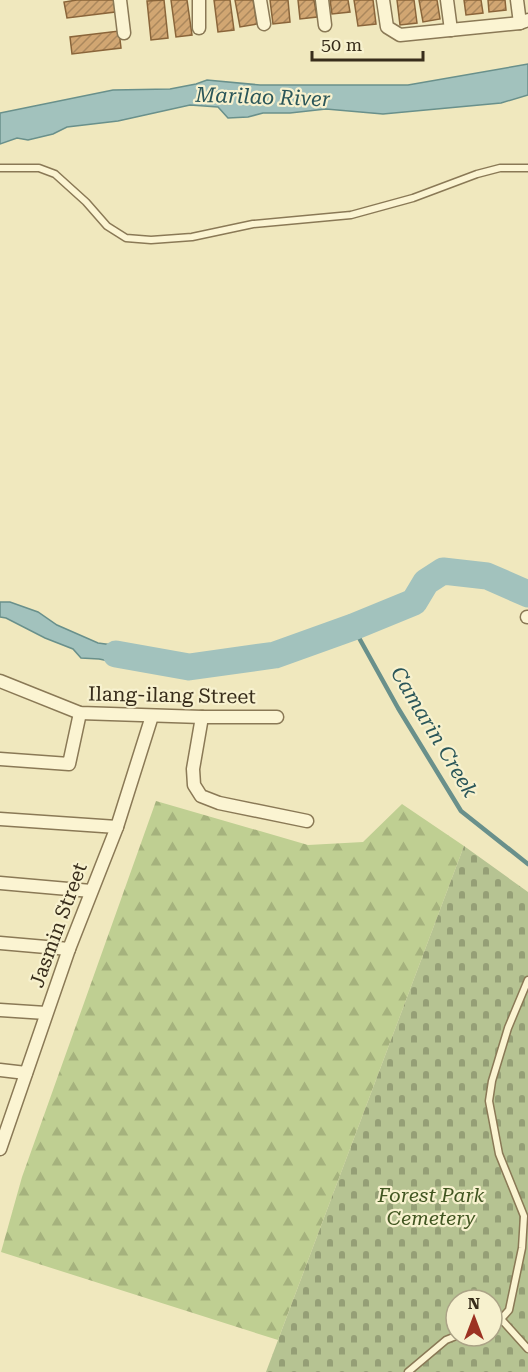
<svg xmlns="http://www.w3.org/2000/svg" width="528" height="1372" viewBox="0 0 528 1372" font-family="'Roboto Serif',serif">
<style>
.forest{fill:url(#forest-firs)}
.cemetery{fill:url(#cemetery-stones);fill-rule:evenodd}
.water{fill:#a2c2bd;stroke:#69908b;stroke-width:1.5}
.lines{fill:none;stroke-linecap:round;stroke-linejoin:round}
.stream{stroke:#69908b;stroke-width:4.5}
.river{stroke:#a2c2bd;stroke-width:27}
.building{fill:url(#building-hatch);stroke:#8a653a;stroke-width:1.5}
.lane-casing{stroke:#8a7956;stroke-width:9}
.street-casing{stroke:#8a7956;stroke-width:15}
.lane{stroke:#fbf4d2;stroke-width:6}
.street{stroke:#fbf4d2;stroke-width:12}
.labels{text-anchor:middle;stroke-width:4.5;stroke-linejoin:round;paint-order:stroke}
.street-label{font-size:20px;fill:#382d1b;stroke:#f7f1ce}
.park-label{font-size:20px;font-style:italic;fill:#415621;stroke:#f7f1ce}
.water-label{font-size:21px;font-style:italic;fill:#2a5659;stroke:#f7f1ce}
</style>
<defs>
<pattern id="forest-firs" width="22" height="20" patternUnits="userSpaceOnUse" patternTransform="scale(1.5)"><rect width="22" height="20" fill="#bfcf92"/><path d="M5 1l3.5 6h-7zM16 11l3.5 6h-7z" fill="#a5b27d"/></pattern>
<pattern id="cemetery-stones" width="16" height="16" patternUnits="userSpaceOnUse" patternTransform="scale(1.5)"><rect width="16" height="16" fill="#b6c392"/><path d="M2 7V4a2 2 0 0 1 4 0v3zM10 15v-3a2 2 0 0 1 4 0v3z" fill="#959f76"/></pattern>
<pattern id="building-hatch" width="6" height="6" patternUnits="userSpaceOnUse" patternTransform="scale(1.5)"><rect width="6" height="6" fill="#d1a672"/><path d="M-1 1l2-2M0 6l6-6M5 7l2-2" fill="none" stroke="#ab885d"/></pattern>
</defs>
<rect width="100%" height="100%" fill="#f0e8be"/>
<polygon class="forest" points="156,801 308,845 363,842 402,804 464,846 278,1340 1,1252 22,1177"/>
<path class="cemetery" d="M464 846 528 892V1372H266ZM456 1300H492V1336H456Z"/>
<g class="water">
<polygon points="528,64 528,95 501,103 383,114 326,109 290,113 263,113 248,117 228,118 218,107 190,105 118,121 67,127 53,134 28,140 17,138 0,144 0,113 113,90 170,89 196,84 207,80 260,85 408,85"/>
<polygon points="0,602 10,602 38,612 57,625 98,643 136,648 154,653 151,669 99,659 81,658 73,649 45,638 6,618 0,617"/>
</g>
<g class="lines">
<polyline class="stream" points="353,627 398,708 461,811 528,864"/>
<polyline class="river" points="116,654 189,667 275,655 353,627 414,602 426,582 443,571 487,576 528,594"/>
</g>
<g class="building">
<polygon points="77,0 114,0 115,12 67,18 64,2"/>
<polygon points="164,0 168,38 151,40 147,1"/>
<polygon points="171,0 187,0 192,35 176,37"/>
<polygon points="214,0 230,0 234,30 218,32"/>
<polygon points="235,0 253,0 257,24 240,27"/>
<polygon points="270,0 288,0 290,22 273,24"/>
<polygon points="298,0 314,0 317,17 300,19"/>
<polygon points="330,0 348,0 350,12 332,14"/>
<polygon points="354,0 373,0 376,24 358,26"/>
<polygon points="397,0 414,0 417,23 400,25"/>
<polygon points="419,0 437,0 440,19 423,22"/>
<polygon points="464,0 481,0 483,13 466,15"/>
<polygon points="488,0 505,0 506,10 489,12"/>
<polygon points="119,31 121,48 72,54 70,37"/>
</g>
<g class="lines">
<g class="lane-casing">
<g id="lane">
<polyline points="0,168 39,168 55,174 86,202 107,226 126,238 151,240 192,237 253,224 351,215 413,198 477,174 500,168 528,168"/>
<polyline points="501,1319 528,1349"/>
<polyline points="492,1322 501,1319 509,1310 522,1248 524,1216 499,1154 489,1101 492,1081 508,1028 528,980"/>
<polyline points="408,1372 446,1340 456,1336"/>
</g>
</g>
<g class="street-casing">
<g id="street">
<polyline points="120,0 124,33"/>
<polyline points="199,0 199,28"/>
<polyline points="260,0 264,24"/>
<polyline points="322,0 325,25"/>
<polyline points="383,0 387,27 400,35 520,23 528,20"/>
<polyline points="447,0 451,30"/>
<polyline points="517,0 520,23"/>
<polyline points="527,617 528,617"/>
<polyline points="0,681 80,713 202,717 277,717"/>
<polyline points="202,717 193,769 194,785 201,796 219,803 307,821"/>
<polyline points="0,759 69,764 80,713"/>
<polyline points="0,819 117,827"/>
<polyline points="0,883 91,891"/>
<polyline points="0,943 69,949"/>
<polyline points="0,1010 46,1013"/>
<polyline points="0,1070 26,1073"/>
<polyline points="0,1149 69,949 117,827 152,716"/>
</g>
</g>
<use href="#lane" class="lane"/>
<use href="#street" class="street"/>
</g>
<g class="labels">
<g class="street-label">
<text transform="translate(172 695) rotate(1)" y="7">Ilang-ilang Street</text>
<text transform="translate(58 925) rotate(-70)" y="7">Jasmin Street</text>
</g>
<g class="park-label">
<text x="431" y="1202">Forest Park<tspan x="431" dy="23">Cemetery</tspan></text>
</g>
<g class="water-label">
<text transform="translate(263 97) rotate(2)" y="7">Marilao River</text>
<text transform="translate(434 732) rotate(59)" y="7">Camarin Creek</text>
</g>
</g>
<g transform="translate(474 1318)"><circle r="28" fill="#f7f1ce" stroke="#aba386" stroke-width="1.5"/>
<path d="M0-4.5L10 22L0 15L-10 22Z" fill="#9c3222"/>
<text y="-9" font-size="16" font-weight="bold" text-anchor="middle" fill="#382d1b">N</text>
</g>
<path d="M312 51v9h111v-9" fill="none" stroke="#382d1b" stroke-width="3"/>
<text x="321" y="51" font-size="18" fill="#382d1b" stroke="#f7f1ce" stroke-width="4.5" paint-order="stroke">50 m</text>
</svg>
